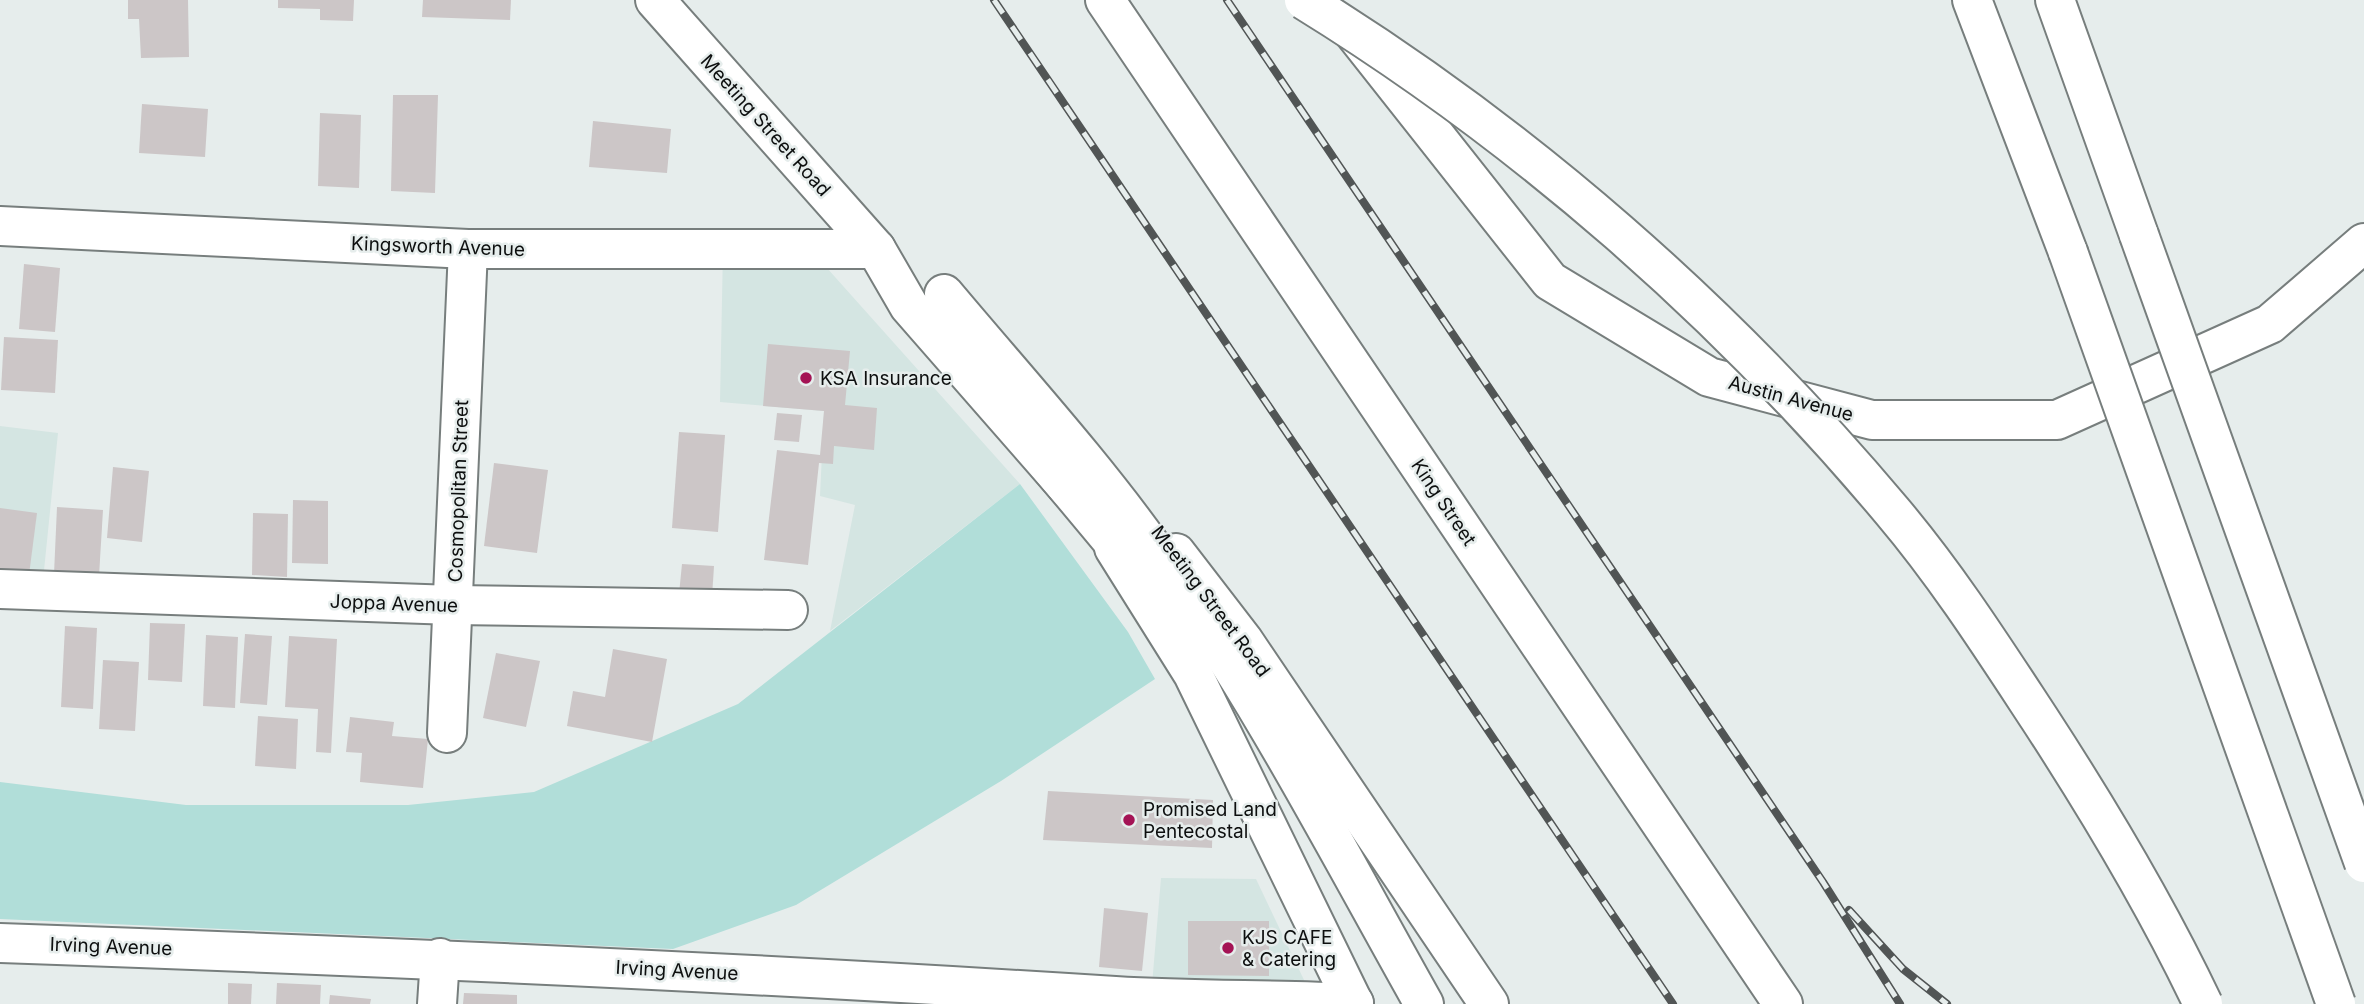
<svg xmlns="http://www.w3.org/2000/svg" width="2364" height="1004" viewBox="0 0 2364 1004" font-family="Inter,sans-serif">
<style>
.built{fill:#d4e5e2}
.green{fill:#b1ded9}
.building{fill:#ccc6c7}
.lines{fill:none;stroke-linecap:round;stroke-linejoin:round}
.street-casing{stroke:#777e7d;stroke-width:42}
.secondary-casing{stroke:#777e7d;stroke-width:42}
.primary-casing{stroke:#777e7d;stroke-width:42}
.highway-casing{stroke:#777e7d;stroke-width:42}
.street{stroke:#fff;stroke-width:38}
.secondary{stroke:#fff;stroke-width:38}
.primary{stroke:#fff;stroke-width:38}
.highway{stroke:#fff;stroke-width:38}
.rail-casing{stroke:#515555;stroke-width:8}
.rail{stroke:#e6edec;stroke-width:5;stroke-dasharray:16;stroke-linecap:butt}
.highway-bridge-casing{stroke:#777e7d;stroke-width:42;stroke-linecap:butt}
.highway-bridge{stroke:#fff;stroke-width:38}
.poi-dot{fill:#a41355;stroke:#e6edec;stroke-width:2.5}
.labels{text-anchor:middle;stroke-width:5;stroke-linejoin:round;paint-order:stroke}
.street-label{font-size:19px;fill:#0d0f0f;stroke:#e6edec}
.poi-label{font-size:19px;fill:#0d0f0f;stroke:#e6edec;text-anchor:start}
</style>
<rect width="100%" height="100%" fill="#e6edec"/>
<g class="built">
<polygon points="723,249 810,249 1020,484 830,631 855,505 820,496 824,411 720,402"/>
<polygon points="0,426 58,433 42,590 0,589"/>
<polygon points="1161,878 1256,879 1314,1001 1151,997"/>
</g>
<polygon class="green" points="1020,484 1128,632 1155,679 1001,781 796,905 673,949 0,919 0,782 186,805 408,805 534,792 738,704"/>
<g class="building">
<polygon points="128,0 188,0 189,57 141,58 139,19 128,19"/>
<polygon points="278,0 354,0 353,21 320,20 320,9 278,8"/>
<polygon points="423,0 511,0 510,20 422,17"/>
<polygon points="393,95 438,95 435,193 391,191"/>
<polygon points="142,104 208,109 205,157 139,153"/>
<polygon points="320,113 361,115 359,188 318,186"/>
<polygon points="593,121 671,129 667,173 589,167"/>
<polygon points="24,264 60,268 55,332 19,329"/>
<polygon points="4,337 58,340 55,393 1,390"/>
<polygon points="768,344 850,351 845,405 877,408 874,450 834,446 833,464 819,463 808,565 764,560 777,450 820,455 824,411 763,406"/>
<polygon points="777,413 802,415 799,442 774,440"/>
<polygon points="679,432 725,435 718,532 672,528"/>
<polygon points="494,463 548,470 537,553 484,546"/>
<polygon points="113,467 149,471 142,542 107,538"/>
<polygon points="293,500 328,501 328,564 292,563"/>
<polygon points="57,507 103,510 99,576 54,574"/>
<polygon points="0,508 37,513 29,575 0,571"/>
<polygon points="253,513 288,514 287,577 252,575"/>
<polygon points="682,564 714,566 712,597 679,594"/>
<polygon points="150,623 185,624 182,682 148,680"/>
<polygon points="65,626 97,628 93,709 61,707"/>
<polygon points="245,634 272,636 267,705 240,703"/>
<polygon points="206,635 238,637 235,708 203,706"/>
<polygon points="289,636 337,639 331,753 316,752 318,709 285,707"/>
<polygon points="613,649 667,659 652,742 567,726 573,691 605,697"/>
<polygon points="496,653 540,661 526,727 483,718"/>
<polygon points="103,660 139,662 135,731 99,729"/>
<polygon points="258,716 298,719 296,769 255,766"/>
<polygon points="350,717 394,722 392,736 428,739 423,788 360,782 362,753 346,752"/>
<polygon points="1048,791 1213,800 1212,848 1043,840"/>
<polygon points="1104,908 1148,913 1142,971 1099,967"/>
<polygon points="1188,921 1269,921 1269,976 1188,975"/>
<polygon points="228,983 252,984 251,1004 228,1004"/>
<polygon points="277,983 321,985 320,1004 276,1004"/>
<polygon points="464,993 517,995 517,1004 463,1004"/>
<polygon points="330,995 371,999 370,1004 329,1004"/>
</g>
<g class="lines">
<g class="street-casing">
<g id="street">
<polyline points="0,226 468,249 876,249"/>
<polyline points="0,589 453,605 788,610"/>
<polyline points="447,733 468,249"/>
<path d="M0 943C372 956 744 972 1115 996 1195 1001 1274 999 1354 1003"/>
<polyline points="437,1004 440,958"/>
</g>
</g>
<g class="secondary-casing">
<polyline id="secondary" points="1354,33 1550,281 1709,377 1872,420 2057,420 2270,324 2364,243"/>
</g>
<g class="primary-casing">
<g id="primary">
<polyline points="655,0 876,249 909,306 1069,489"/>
<polyline points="1105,0 1783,1004"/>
<polyline points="1114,548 1193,674 1354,1004"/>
<polyline points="1176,553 1243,640 1489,1004"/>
</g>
</g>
<g class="highway-casing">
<g id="highway">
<polyline points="1972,0 2068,252"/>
<polyline points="2055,0 2139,235"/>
<path d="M944 294C1017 381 1094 465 1159 557 1260 699 1339 853 1424 1004"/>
<polyline points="1047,463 1138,572"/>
</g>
</g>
<use href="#street" class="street"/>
<use href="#secondary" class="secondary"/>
<use href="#primary" class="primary"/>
<use href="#highway" class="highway"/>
<g class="rail-casing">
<g id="rail">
<polyline points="994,0 1673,1004"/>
<polyline points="1227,0 1823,882 1900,1004"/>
<polyline points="1849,910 1903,969 1947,1004"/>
</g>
</g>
<use href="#rail" class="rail"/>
<g class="highway-bridge-casing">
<g id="highway-bridge">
<path d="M1304 0C1526 137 1725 312 1892 511 1947 576 1993 648 2039 718 2099 810 2156 905 2203 1004"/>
<polyline points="2139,235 2364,863"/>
<polyline points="2068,252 2336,1004"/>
</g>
</g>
<use href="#highway-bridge" class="highway-bridge"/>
</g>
<g class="poi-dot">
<circle cx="806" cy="378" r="7"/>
<circle cx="1129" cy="820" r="7"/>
<circle cx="1228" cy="948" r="7"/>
</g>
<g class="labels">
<g class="street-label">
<text transform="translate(766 125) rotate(48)" y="7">Meeting Street Road</text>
<text transform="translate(438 246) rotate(2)" y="7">Kingsworth Avenue</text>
<text transform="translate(1791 398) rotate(15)" y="7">Austin Avenue</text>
<text transform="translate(458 491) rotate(-88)" y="7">Cosmopolitan Street</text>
<text transform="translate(1444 502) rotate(56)" y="7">King Street</text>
<text transform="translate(1211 601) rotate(53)" y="7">Meeting Street Road</text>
<text transform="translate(394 603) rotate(2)" y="7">Joppa Avenue</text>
<text transform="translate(111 946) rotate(2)" y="7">Irving Avenue</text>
<text transform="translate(677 970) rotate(3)" y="7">Irving Avenue</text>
</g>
<g class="poi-label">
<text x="820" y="385">KSA Insurance</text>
<text x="1143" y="816">Promised Land<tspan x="1143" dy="22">Pentecostal</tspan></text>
<text x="1242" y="944">KJS CAFE<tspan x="1242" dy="22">&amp; Catering</tspan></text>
</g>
</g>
</svg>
